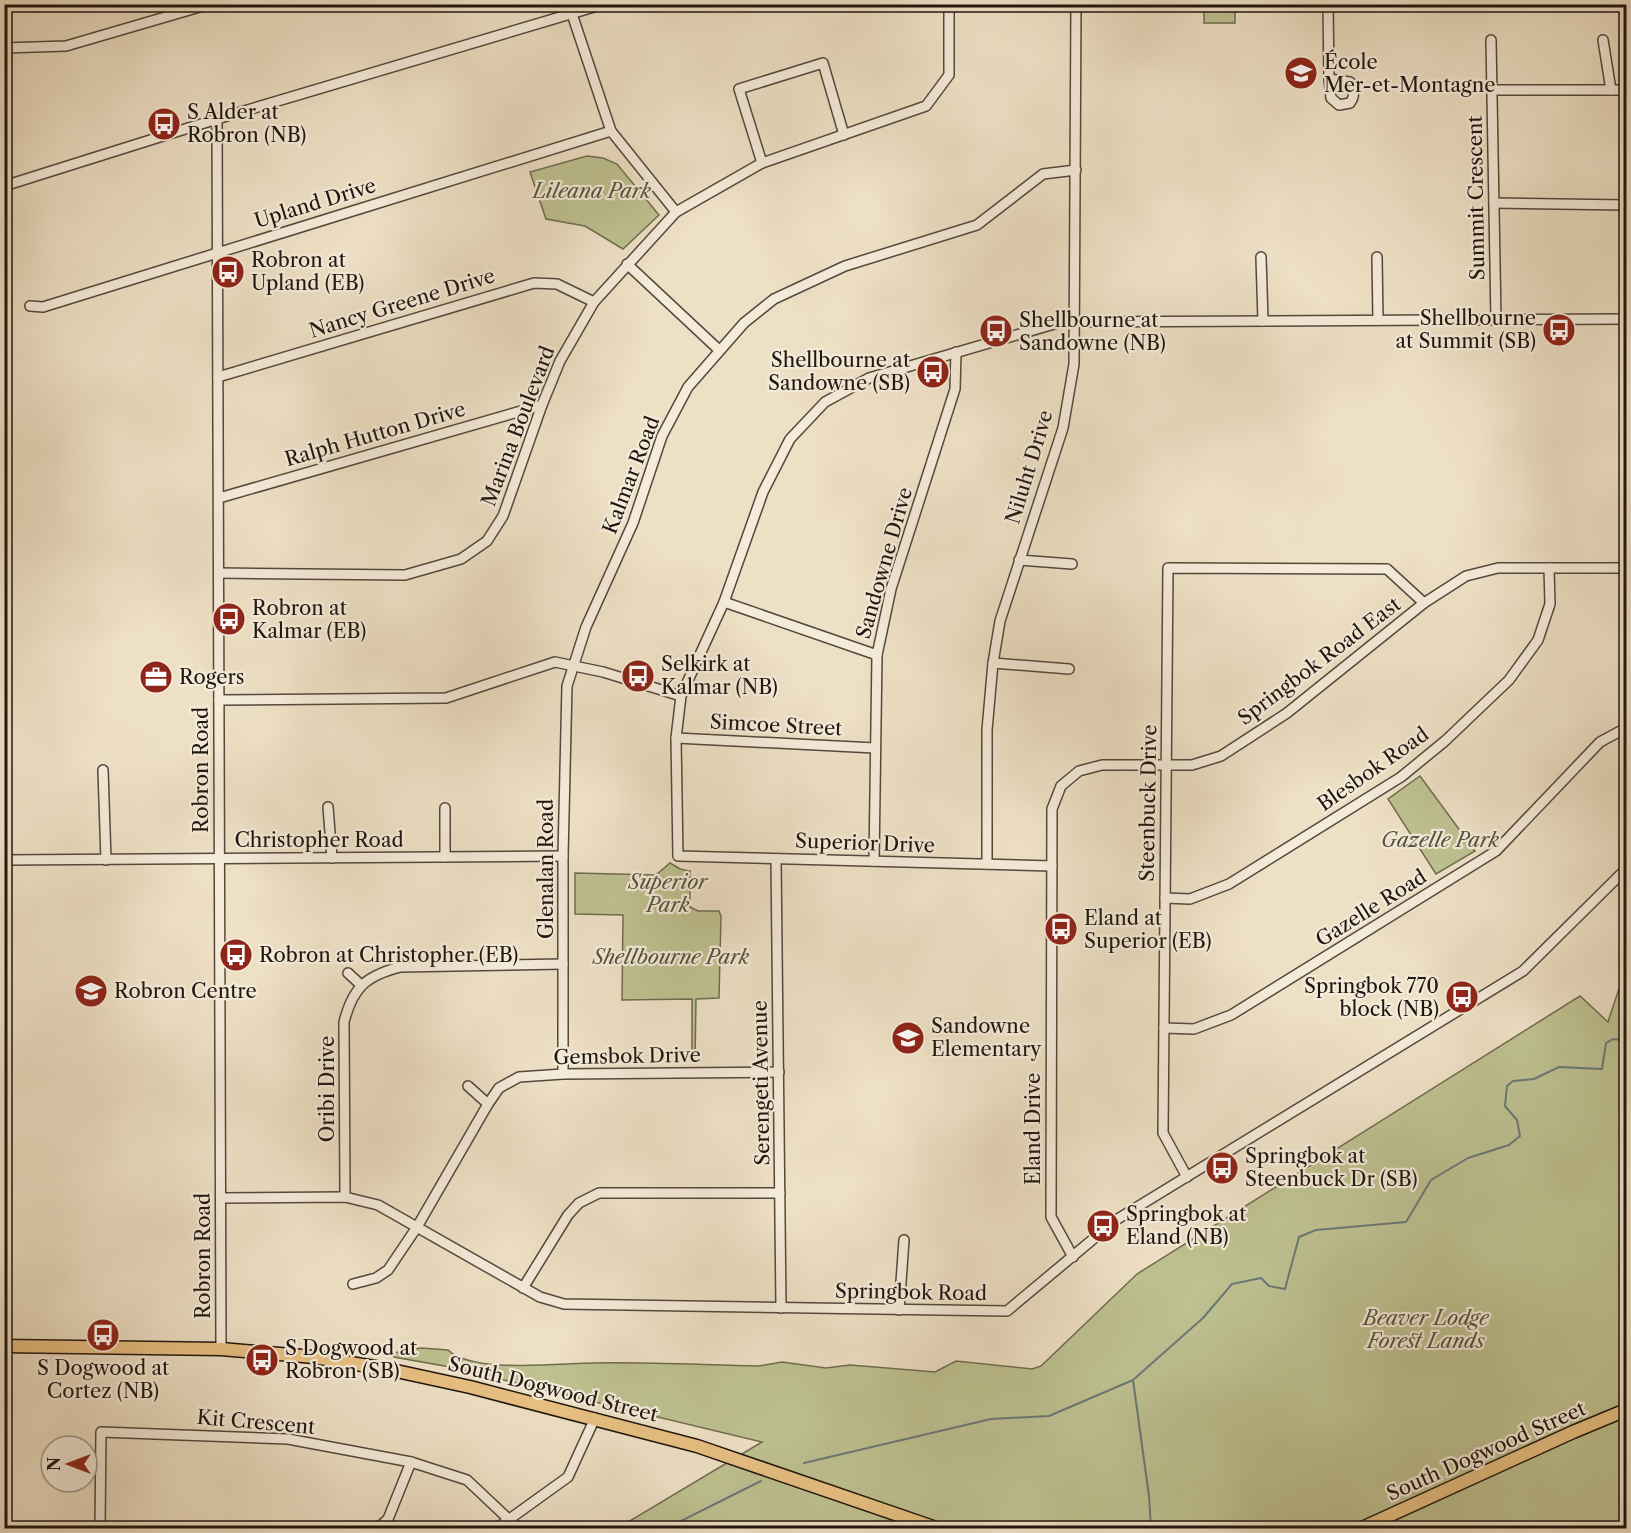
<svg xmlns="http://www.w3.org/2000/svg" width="1631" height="1533" viewBox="0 0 1631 1533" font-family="'Libre Caslon Text',serif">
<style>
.green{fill:#bec191;stroke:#6f6c50;stroke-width:1.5}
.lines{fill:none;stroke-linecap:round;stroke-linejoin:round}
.stream{stroke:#6a7977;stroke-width:2}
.minor-casing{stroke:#54483d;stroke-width:12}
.major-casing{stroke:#201610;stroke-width:15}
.minor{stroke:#f4ebd9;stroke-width:9}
.major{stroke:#e7c082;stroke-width:12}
.labels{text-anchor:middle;stroke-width:4.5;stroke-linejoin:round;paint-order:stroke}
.poi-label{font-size:20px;fill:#201610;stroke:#f4ebd9;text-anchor:start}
.park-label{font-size:20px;font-style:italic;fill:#57523d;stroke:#f4ebd9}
.street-label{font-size:20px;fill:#201610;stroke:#f4ebd9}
</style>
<rect width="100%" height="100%" fill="#eee0c5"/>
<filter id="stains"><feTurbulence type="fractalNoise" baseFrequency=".00333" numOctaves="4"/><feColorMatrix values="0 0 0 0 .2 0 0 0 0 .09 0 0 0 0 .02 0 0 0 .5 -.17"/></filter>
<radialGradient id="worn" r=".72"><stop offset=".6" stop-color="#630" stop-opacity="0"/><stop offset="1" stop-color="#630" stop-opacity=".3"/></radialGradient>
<g class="green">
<rect x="1204" y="5" width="31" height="18"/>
<polygon points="587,156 603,158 617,164 659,215 623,249 585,226 546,219 530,172"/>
<polygon points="1420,776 1475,851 1436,874 1388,799"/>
<polygon points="670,863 680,869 690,871 690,907 698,911 719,911 721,916 719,998 696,999 695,1060 692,1060 692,999 622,1000 623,915 575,914 575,873 656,875"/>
<path d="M1626 967V1528H618L762 1442 450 1367 394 1357 393 1353 421 1348 448 1350C473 1374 560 1363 595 1363 649 1362 704 1365 759 1366L782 1362 826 1368 850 1365 935 1372 956 1361 1032 1369 1041 1366 1137 1274 1580 996 1608 1022Z"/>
</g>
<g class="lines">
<g class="stream">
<polyline points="1133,1380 1149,1496 1151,1528"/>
<polyline points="804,1463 991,1419 1049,1416 1133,1380 1203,1318 1232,1284 1261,1278 1269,1286 1285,1289 1299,1237 1316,1230 1406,1222 1431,1180 1468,1158 1509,1145 1520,1136 1517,1120 1505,1106 1507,1086 1513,1081 1534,1079 1559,1067 1602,1069 1606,1043 1613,1039 1622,1040 1626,1044"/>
<polyline points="667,1528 761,1481"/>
</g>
<g class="minor-casing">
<g id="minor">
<path d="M1328 4 1329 79 1331 98 1339 105 1350 103C1355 96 1355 90 1350 82L1329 79"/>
<polyline points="572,14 611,131 676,212"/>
<polyline points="1491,40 1496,320"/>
<polyline points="1603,40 1611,90"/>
<polyline points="4,48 66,46 210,4"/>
<polyline points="1492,90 1626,90"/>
<polyline points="217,119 221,1349"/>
<polyline points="762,163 739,89 823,63 844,135"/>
<polyline points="4,186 217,119 604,4"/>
<polyline points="1494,203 1626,205"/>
<polyline points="1261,257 1263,321"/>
<polyline points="1377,257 1378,320"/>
<polyline points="627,264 719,350"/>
<polyline points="30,306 43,307 611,131"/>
<polyline points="218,377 534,283 557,284 594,302"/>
<polyline points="219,498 542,405"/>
<polyline points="1019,560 1072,564"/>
<polyline points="219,573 405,575 461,559 487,541 503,516 542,405 560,361 594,302 676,212 762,163 926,106 949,75 949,4"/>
<polyline points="724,602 877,655"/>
<polyline points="993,663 1069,669"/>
<polyline points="219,700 446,698 555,662 603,672 681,696"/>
<polyline points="676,738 875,748"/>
<polyline points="103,770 106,860"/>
<polyline points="328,807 332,858"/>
<polyline points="445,857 445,808"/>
<polyline points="776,859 781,1308"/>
<polyline points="4,860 563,856"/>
<polyline points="874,861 877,655 891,589 955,389 956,352"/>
<polyline points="987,864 987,730 993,663 1000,621 1063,428 1074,364 1076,4"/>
<polyline points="1052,866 678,856 676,738 681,696 724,602 763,492 790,439 825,402 869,378 1061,322 1626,319"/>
<polyline points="1165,898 1190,899 1229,884 1401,777 1445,741 1509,680 1538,640 1550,604 1549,568"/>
<polyline points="348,973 361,985"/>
<polyline points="1164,1028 1194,1029 1231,1015 1496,851 1600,742 1626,728"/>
<polyline points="563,1074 563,856 567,686 586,627 633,523 662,436 688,387 744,323 774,299 845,266 977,225 1043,174 1076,170"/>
<polyline points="468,1086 488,1104"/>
<polyline points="1187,1177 1163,1133 1168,568 1387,569 1424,603"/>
<path d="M345 1197 344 1022C353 987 366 976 400 967L563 964"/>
<polyline points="221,1198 345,1197 378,1205 540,1297 564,1304 1007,1311 1116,1220 1523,971 1626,869"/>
<polyline points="1073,1257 1051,1217 1052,809 1061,786 1079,771 1102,765 1192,765 1221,756 1287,713 1424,603 1466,576 1498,568 1626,568"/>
<polyline points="353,1284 376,1278 388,1270 417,1227 488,1104 499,1088 519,1077 563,1074 779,1072"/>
<polyline points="523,1288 568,1215 579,1203 599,1193 780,1193"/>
<polyline points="899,1310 904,1240"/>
<polyline points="100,1528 101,1432 288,1439 411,1462 467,1480 518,1528"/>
<polyline points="378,1528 388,1519 411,1462"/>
<polyline points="497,1528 568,1477 595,1418"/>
</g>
</g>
<g class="major-casing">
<g id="major">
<polyline points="4,1346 221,1349 314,1357 387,1369 470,1387 697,1446 936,1528"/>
<polyline points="1362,1528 1573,1432 1626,1410"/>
</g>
</g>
<use href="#minor" class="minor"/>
<use href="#major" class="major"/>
</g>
<defs>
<g id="school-disc" transform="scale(1.725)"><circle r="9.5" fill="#8f2418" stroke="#f4ebd9"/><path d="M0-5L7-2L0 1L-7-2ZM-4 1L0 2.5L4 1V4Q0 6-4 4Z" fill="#fff"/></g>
<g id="bus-disc" transform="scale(1.725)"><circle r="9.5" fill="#8f2418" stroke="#f4ebd9"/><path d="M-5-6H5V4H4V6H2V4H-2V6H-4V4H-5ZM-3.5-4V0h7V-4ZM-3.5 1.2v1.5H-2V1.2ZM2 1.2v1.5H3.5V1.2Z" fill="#fff"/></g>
<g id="office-disc" transform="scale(1.725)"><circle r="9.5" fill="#8f2418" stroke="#f4ebd9"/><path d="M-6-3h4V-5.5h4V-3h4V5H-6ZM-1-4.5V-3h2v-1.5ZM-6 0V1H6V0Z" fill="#fff"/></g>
</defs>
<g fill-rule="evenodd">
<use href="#school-disc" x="1301" y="73"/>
<use href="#bus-disc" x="164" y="124"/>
<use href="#bus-disc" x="228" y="272"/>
<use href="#bus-disc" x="1559" y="330"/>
<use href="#bus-disc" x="996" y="331"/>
<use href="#bus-disc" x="933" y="372"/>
<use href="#bus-disc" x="229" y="619"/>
<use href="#bus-disc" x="638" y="676"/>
<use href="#office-disc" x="156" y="677"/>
<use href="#bus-disc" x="1061" y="929"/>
<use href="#bus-disc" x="236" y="955"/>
<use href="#school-disc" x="91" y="991"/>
<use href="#bus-disc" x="1462" y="997"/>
<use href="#school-disc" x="908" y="1038"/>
<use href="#bus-disc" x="1222" y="1168"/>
<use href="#bus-disc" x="1103" y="1226"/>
<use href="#bus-disc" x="103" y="1335"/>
<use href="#bus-disc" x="262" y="1360"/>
</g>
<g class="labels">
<g class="poi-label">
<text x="1324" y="69">École<tspan x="1324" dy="23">Mer-et-Montagne</tspan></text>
<text x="187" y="119">S Alder at<tspan x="187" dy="23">Robron (NB)</tspan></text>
<text x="251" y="267">Robron at<tspan x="251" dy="23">Upland (EB)</tspan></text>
<text x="1536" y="325" text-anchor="end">Shellbourne<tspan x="1536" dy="23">at Summit (SB)</tspan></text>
<text x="1019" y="327">Shellbourne at<tspan x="1019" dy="23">Sandowne (NB)</tspan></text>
<text x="910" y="367" text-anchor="end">Shellbourne at<tspan x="910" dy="23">Sandowne (SB)</tspan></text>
<text x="252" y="615">Robron at<tspan x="252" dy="23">Kalmar (EB)</tspan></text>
<text x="661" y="671">Selkirk at<tspan x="661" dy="23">Kalmar (NB)</tspan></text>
<text x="179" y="684">Rogers</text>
<text x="1084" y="925">Eland at<tspan x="1084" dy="23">Superior (EB)</tspan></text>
<text x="259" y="962">Robron at Christopher (EB)</text>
<text x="1439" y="993" text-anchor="end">Springbok 770<tspan x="1439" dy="23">block (NB)</tspan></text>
<text x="114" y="998">Robron Centre</text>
<text x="931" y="1033">Sandowne<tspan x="931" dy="23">Elementary</tspan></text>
<text x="1245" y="1163">Springbok at<tspan x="1245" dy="23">Steenbuck Dr (SB)</tspan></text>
<text x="1126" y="1221">Springbok at<tspan x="1126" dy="23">Eland (NB)</tspan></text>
<text x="285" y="1355">S Dogwood at<tspan x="285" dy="23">Robron (SB)</tspan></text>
<text x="103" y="1375" text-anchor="middle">S Dogwood at<tspan x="103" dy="23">Cortez (NB)</tspan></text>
</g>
<g class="park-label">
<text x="592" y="198">Lileana Park</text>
<text x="1440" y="847">Gazelle Park</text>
<text x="668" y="889">Superior<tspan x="668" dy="23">Park</tspan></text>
<text x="671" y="964">Shellbourne Park</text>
<text x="1426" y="1325">Beaver Lodge<tspan x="1426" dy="23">Forest Lands</tspan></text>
</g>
<g class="street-label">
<text transform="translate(1476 198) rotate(-91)" y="7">Summit Crescent</text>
<text transform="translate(315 203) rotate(-17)" y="7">Upland Drive</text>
<text transform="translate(402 303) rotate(-17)" y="7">Nancy Greene Drive</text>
<text transform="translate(518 426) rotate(-69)" y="7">Marina Boulevard</text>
<text transform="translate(375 434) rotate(-16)" y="7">Ralph Hutton Drive</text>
<text transform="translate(1029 467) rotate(-73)" y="7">Niluht Drive</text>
<text transform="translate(631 475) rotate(-69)" y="7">Kalmar Road</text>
<text transform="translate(884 563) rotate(-74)" y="7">Sandowne Drive</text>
<text transform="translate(1319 661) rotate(-37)" y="7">Springbok Road East</text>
<text transform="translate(776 725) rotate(3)" y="7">Simcoe Street</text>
<text transform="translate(1373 769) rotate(-35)" y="7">Blesbok Road</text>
<text transform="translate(201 770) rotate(-90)" y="7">Robron Road</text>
<text transform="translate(1148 803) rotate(-89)" y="7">Steenbuck Drive</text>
<text x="319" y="847">Christopher Road</text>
<text transform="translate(865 843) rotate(2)" y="7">Superior Drive</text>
<text transform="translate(546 869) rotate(-90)" y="7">Glenalan Road</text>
<text transform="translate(1371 908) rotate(-32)" y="7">Gazelle Road</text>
<text transform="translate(627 1056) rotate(-1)" y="7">Gemsbok Drive</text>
<text transform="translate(761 1083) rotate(-91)" y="7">Serengeti Avenue</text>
<text transform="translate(327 1089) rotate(-90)" y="7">Oribi Drive</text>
<text transform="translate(1033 1129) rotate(-90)" y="7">Eland Drive</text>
<text transform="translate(203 1256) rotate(-90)" y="7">Robron Road</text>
<text transform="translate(911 1292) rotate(1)" y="7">Springbok Road</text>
<text transform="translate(553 1389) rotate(14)" y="7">South Dogwood Street</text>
<text transform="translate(256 1422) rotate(5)" y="7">Kit Crescent</text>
<text transform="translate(1486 1451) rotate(-24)" y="7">South Dogwood Street</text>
</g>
</g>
<rect width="1631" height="1533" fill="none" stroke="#eee0c5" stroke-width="24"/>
<rect x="6" y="6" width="1619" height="1521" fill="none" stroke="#201610" stroke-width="3"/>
<rect x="12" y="12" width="1607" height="1509" fill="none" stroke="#201610" stroke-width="1.5"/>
<g transform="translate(69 1464) rotate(270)"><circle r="28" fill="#f4ebd9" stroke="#9f9689" stroke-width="1.5"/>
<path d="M0-4.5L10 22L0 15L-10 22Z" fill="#8f2418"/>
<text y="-9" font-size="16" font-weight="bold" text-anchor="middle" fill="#201610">N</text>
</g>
<rect width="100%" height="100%" filter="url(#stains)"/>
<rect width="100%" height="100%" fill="url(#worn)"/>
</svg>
